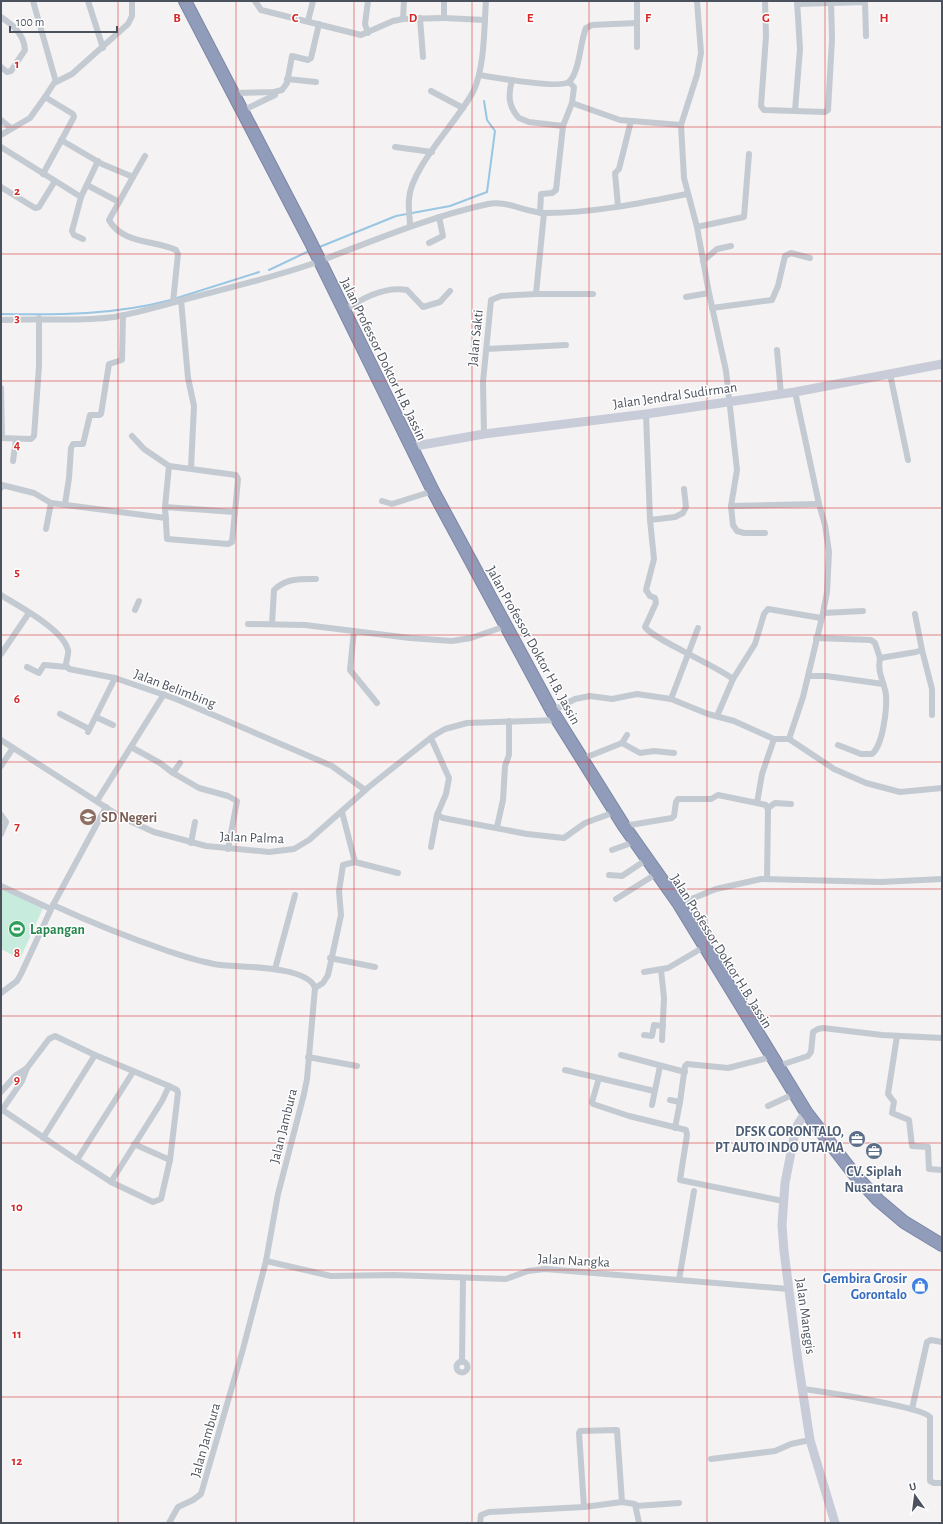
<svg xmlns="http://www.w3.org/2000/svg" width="943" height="1524" viewBox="0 0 943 1524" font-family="'Alegreya Sans',sans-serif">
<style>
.green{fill:#c7ebdc}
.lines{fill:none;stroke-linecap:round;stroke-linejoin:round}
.stream{stroke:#99c6e3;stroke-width:2}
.highway-casing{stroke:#7b87a6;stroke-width:14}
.street{stroke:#c4cad1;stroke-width:6}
.secondary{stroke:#c7ccd8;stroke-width:9}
.highway{stroke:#909cba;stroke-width:12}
.grid{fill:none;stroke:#d62828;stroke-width:1;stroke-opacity:0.55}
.labels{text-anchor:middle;stroke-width:3;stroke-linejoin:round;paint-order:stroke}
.street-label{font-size:14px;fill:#4c525d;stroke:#fff}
.education-label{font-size:14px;font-weight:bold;fill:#785e54;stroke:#fff;text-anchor:start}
.leisure-label{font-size:14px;font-weight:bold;fill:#27864d;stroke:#fff;text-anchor:start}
.service-label{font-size:14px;font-weight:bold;fill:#4e5e75;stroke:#fff;text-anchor:end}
.shop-label{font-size:14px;font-weight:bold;fill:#366cbe;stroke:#fff;text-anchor:end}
.grid-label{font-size:13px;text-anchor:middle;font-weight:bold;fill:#d62828;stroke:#fff;stroke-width:3;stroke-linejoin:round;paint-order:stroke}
</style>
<rect width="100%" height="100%" fill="#f4f2f2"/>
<polygon class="green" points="2,889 43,908 20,959 1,949"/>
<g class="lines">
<g class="stream">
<polyline points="317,248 396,216 450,206 487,192 495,131 487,120 484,101"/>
<polyline points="269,270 309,251"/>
<polyline points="177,298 259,272"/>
<path d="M1 314C60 315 114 315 171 300"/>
</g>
<g class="highway-casing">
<polyline id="highway" points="185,1 310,241 433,491 552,711 624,826 679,904 806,1112 854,1174 878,1200 904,1222 942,1245"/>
</g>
<g class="street">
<polyline points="33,1 56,82"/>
<polyline points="88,1 103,48"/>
<polyline points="255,1 261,10 361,35 393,21 403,19 444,18"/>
<polyline points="444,1 444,18 485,20"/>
<polyline points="637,1 637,47"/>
<polyline points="697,1 701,53 697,75 681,125 684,178 697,227 709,293 726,371 737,470 731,506 733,525 737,531 744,533 765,533"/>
<polyline points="765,1 766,36 761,106 764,110 795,111 800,49 797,1"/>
<polyline points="797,4 865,2 866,36"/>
<path d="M1 17C13 25 24 34 25 50L11 71 7 72 1 67"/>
<polyline points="420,18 423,57"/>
<polyline points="403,19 404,1"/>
<polyline points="308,21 313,1"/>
<polyline points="368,33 365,24 368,1"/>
<path d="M479 75C492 77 564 90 570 81 580 69 580 42 586 28L592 25 637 23"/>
<polyline points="287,79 316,82"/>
<path d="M512 80C508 95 508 106 519 118L529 122 563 126"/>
<polyline points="569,82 574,87 572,103 620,120 681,125"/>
<polyline points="431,91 463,108"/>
<polyline points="233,93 274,92 282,90 287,83 292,56 308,60 311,58 319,24"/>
<polyline points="45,97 54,83 72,74 128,24 132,16 132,1"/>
<polyline points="242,111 275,95"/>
<polyline points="795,111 825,112 828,110 832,39 831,1"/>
<polyline points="1,120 11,128"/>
<polyline points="1,135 30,118 45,97 73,114 74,117 43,174"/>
<path d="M61 140 102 164 133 177 109 220C122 244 155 240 176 250L178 254 173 302"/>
<polyline points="1,147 81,197 72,231 74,235 83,239"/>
<polyline points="395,147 432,152"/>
<polyline points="133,177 145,156"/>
<polyline points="87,185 119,202"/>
<polyline points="1,187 35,208 39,207 55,181"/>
<polyline points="81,197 98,161"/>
<polyline points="618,206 615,173 619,169 631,121"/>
<polyline points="540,213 541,194 552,193 556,190 563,126 572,103"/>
<path d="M410 226C410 217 408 208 409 199 411 167 457 122 473 92 485 67 484 28 486 1"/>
<polyline points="697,227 744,217 749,154"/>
<polyline points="429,243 443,236 439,217"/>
<polyline points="703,261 717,249 731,246"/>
<polyline points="536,294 593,294"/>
<polyline points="686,297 709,293"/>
<polyline points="181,300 188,378 194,406 191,468"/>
<polyline points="712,308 772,300 778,286 785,256 791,253 810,258"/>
<path d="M344 311C362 298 384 286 407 290L423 307 440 302 450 291"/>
<path d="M1 320C37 318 80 322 114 317 141 312 167 304 194 297 236 286 279 276 320 261 375 240 429 217 488 204 508 200 526 213 546 213 594 213 641 203 687 194"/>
<polyline points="487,349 566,345"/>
<polyline points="777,350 781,394"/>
<polyline points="890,374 908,460"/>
<polyline points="1,388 2,438"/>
<path d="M646 414 650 520 654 559 646 590 650 596 655 598 656 603 645 627C651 638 717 666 733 679L717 716"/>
<polyline points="484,434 483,382 491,300 501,296 536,294 544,213"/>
<polyline points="132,436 144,449 169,466"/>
<polyline points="1,438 31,439 34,436 39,366 39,318"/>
<polyline points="13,461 16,440"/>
<polygon points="169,466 236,475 238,479 235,512 165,507"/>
<polyline points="1,488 2,485 34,493 51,503 166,518"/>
<polyline points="382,501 392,504 433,491"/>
<polyline points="65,504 69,478 71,448 73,444 83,444 90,415 99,415 101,414 109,364 122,360 123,315"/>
<polyline points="731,506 819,504"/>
<polyline points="165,507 167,539 228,544 232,542 235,512"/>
<polyline points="650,520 675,517 683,513 686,507 684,489"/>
<polyline points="46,529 51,503"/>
<path d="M1 595C18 606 63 629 68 650 69 655 66 660 66 665L69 669 115 678 176 699 332 766 365 790"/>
<polyline points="135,610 139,601"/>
<polyline points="823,613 863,611"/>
<polyline points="248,624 305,625 410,638 452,641 471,638 506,626"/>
<path d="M272 624 274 590C286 578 301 579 316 579"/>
<polyline points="354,631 350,670 377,703"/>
<polyline points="816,638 871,640 875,643 880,658 916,652 922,650 915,614"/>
<polyline points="922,650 932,689 932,715"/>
<polyline points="1,654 29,613"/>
<polyline points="27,667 39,673 44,665 67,667"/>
<polyline points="808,676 826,676 883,684"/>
<polyline points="733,679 755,644 764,614 768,609 821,618"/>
<polyline points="671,699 698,628"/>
<polyline points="552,711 575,699 590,696 612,699 637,694 671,699 708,714 734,721 774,739 789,739 834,769 866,783 900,792 942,788"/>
<polyline points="60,714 89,729"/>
<polyline points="96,717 113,725"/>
<polyline points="88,732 115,678"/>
<polyline points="431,738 449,778 446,794 437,815 443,818 527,834 564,838 585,823 615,812"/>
<polyline points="789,739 803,697 823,613 827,592 829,552 825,525 819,504 795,392"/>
<polyline points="1,740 121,817 154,832 206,846 269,852 294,849 309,840 370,786 433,736 445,729 467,723 558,720"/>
<polyline points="622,743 640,753 654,751 674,753"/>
<path d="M838 745 861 754H872C883 745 887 709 886 695 884 680 877 674 880 658"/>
<polyline points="131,747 160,763 173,773 180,763"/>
<polyline points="582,759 622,743 627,735"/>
<polyline points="1,766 13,748"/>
<polyline points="173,773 199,788 228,796 237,801 228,849"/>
<polyline points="97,801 164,694"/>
<polyline points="768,808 775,803 791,804"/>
<polyline points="342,812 355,862"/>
<polyline points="1,815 6,822 1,834"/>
<polyline points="624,826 672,818 674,816 676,802 678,799 711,799 718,795 757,803"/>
<polyline points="497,827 503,800 505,766 509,755 509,721"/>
<polyline points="191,843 195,822"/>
<polyline points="431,847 437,815"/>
<polyline points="612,850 634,842"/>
<polyline points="609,875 622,876 646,860"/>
<polyline points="767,879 768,810 766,805 757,803 762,774 774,739"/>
<polyline points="1,886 51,909"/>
<polyline points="616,899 656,874"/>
<polyline points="679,904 716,889 761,879 881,882 942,879"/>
<path d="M53 905C90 922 127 937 165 950 183 956 202 963 221 965 241 967 308 966 315 988L307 1079 304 1094 278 1194 266 1261 243 1349 201 1494 193 1500 178 1507 169 1523"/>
<polyline points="330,958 375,967"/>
<polyline points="275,969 295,895"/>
<polyline points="661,970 664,998 662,1040"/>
<polyline points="644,972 668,968 704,947"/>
<polyline points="315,988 323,983 328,975 341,915 339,891 343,865 355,862 398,873"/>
<polyline points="1,993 17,981 21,974 53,905 106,807"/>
<polyline points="644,1035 652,1036 654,1025 663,1026"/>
<polyline points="897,1036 888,1094 894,1102 892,1113 909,1120 912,1146 928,1147 929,1169 942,1170"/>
<polyline points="621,1055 685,1072"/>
<polyline points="308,1057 357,1066"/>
<polyline points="778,1066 808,1056 811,1052 813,1032 818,1029 823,1028 882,1035 942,1038"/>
<polyline points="565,1070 654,1091"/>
<polyline points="599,1078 592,1102 593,1104 629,1116 686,1130 687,1135 680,1180 783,1201"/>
<polyline points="1,1092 15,1076 27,1068 49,1039 55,1036 95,1055 169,1086 162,1101 111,1182 77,1160"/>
<polyline points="670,1100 680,1102 675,1128"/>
<polyline points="680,1102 685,1066 687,1064 728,1068 771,1057"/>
<polyline points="652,1105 660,1066"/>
<polyline points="768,1106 794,1094"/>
<polyline points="1,1109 77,1160 133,1072"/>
<polyline points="2,1110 22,1081 27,1068"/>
<polyline points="43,1138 95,1055"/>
<polyline points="134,1144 170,1160"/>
<polyline points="111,1182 153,1202 161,1199 170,1160 178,1093 177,1090 169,1086"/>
<polyline points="266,1261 331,1276 394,1275 506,1279 528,1271 545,1269 788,1289"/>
<polyline points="679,1280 694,1191"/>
<circle cx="462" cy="1367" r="5.5"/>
<polyline points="462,1362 463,1278"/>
<path d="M802 1389C819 1391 923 1407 930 1417V1481L934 1483H942"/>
<polyline points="912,1409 927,1342 931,1340 942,1342"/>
<polyline points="711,1459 775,1451 791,1444 810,1440"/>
<polyline points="636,1506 679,1503"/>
<polyline points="584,1507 579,1433 580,1431 617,1430 622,1502"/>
<polyline points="480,1523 481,1515 489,1512 584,1507 622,1502 635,1504 639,1523"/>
</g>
<g class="secondary">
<polyline points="410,447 484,434 646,414 795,392 942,364"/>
<polyline points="806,1112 798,1124 795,1132 785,1183 782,1225 784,1251 798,1361 810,1440 835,1523"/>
</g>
<use href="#highway" class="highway"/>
</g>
<path class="grid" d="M118 1V1523M236 1V1523M354 1V1523M472 1V1523M589 1V1523M707 1V1523M825 1V1523M1 127H942M1 254H942M1 381H942M1 508H942M1 635H942M1 762H942M1 889H942M1 1016H942M1 1143H942M1 1270H942M1 1397H942"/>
<defs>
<g id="school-disc" transform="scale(0.9)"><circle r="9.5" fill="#8d6e63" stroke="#fff"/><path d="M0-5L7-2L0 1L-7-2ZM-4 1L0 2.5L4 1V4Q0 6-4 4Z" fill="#fff"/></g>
<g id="stadium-disc" transform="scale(0.9)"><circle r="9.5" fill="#2e9e5b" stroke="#fff"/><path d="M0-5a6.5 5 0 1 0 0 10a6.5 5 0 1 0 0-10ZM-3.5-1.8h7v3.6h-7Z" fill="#fff"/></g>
<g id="office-disc" transform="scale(0.9)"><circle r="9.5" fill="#5c6f8a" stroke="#fff"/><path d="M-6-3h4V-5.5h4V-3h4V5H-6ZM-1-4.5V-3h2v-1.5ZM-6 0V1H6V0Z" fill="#fff"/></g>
<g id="shop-disc" transform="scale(0.9)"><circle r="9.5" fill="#3f7fe0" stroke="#fff"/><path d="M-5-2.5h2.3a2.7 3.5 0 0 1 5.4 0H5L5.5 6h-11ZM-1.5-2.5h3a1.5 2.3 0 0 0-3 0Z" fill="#fff"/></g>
</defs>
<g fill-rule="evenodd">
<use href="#school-disc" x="88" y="817"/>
<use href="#stadium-disc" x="17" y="929"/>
<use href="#office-disc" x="857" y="1139"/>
<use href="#office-disc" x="874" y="1151"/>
<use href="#shop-disc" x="920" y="1286"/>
</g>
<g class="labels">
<g class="street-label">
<text transform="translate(475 338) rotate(-84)" y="5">Jalan Sakti</text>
<text transform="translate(384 359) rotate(64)" y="5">Jalan Professor Doktor H.B. Jassin</text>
<text transform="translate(675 395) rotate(-8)" y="5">Jalan Jendral Sudirman</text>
<text transform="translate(534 645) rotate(61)" y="5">Jalan Professor Doktor H.B. Jassin</text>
<text transform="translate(175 688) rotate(21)" y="5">Jalan Belimbing</text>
<text transform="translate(252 837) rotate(2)" y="5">Jalan Palma</text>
<text transform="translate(722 951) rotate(58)" y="5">Jalan Professor Doktor H.B. Jassin</text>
<text transform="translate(283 1126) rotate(-76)" y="5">Jalan Jambura</text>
<text transform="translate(574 1260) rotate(3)" y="5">Jalan Nangka</text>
<text transform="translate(806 1316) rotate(82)" y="5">Jalan Manggis</text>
<text transform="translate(205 1440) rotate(-74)" y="5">Jalan Jambura</text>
</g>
<g class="education-label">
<text x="101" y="822">SD Negeri</text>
</g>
<g class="leisure-label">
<text x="30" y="934">Lapangan</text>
</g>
<g class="service-label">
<text x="844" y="1136">DFSK GORONTALO,<tspan x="844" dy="16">PT AUTO INDO UTAMA</tspan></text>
<text x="874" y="1176" text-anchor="middle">CV. Siplah<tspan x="874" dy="16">Nusantara</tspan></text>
</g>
<g class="shop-label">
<text x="907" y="1283">Gembira Grosir<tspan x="907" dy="16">Gorontalo</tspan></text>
</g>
</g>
<g class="grid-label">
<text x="177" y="22">B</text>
<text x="295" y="22">C</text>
<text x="413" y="22">D</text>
<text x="530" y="22">E</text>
<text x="648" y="22">F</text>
<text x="766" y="22">G</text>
<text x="884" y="22">H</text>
<text x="17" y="68">1</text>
<text x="17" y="195">2</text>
<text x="17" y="322">3</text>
<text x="17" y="449">4</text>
<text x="17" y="576">5</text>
<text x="17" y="703">6</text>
<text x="17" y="830">7</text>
<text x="17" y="957">8</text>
<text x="17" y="1084">9</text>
<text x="17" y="1211">10</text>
<text x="17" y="1338">11</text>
<text x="17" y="1465">12</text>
</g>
<rect width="943" height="1524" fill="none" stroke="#4c525d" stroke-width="4"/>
<g transform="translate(915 1496) rotate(346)" stroke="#ffffff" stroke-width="3" paint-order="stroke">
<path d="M0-3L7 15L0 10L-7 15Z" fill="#4c525d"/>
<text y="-6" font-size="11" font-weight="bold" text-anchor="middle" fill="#4c525d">U</text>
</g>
<path d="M10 26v6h107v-6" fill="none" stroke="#4c525d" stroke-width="2"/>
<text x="16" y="26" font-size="12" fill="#4c525d" stroke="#ffffff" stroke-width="3" paint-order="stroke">100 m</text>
</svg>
